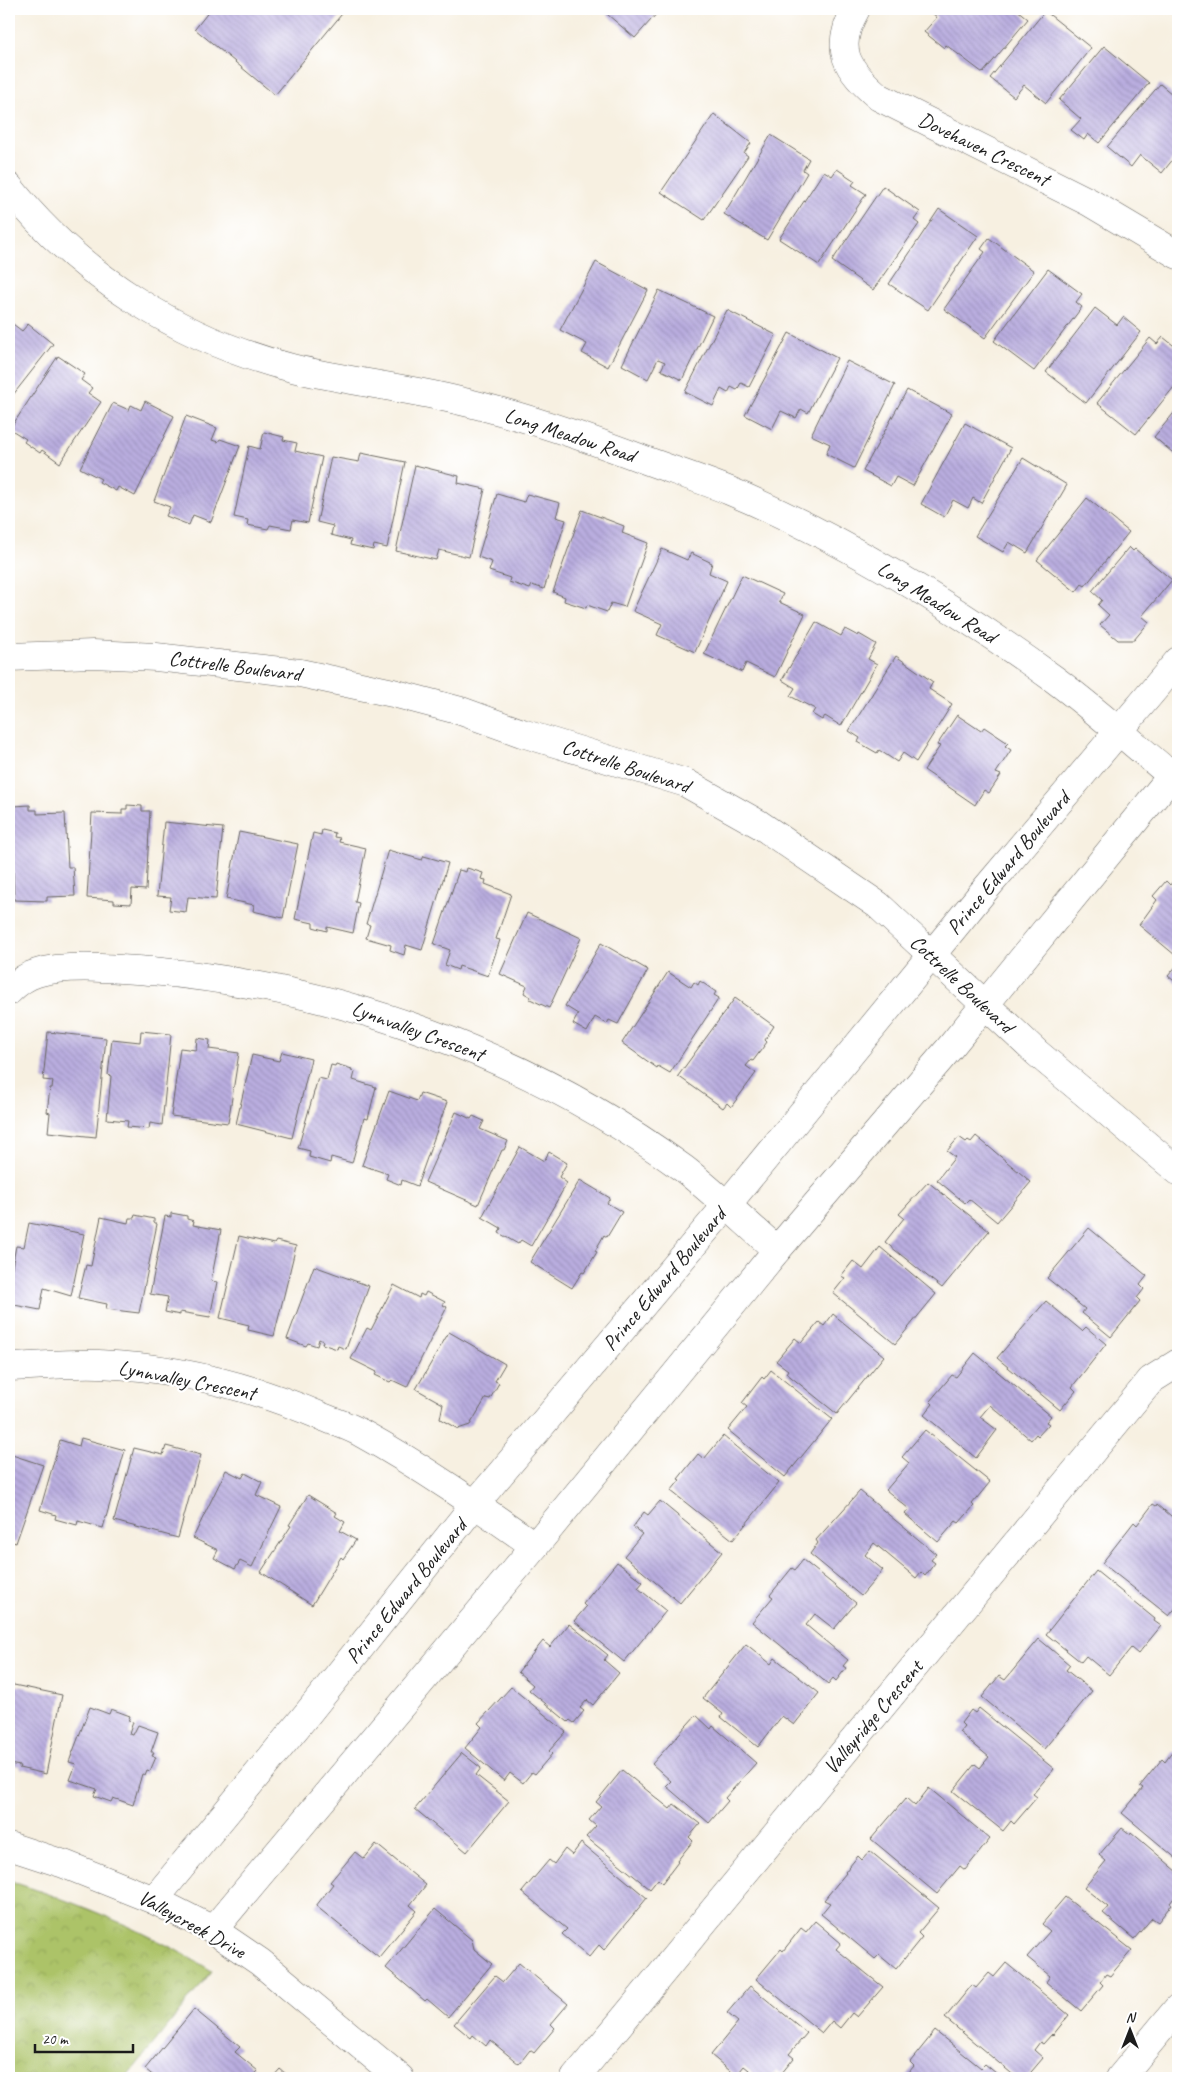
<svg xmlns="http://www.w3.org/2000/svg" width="1187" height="2087" viewBox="0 0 1187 2087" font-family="Caveat,sans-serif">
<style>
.park{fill:url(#park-crowns);stroke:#647042}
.building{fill:url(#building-back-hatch)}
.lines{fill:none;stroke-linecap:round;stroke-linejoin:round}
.street-casing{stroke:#696661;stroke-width:29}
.secondary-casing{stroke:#696661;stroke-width:29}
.street{stroke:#fff;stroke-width:28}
.secondary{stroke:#fff;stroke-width:28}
.labels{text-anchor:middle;stroke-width:4.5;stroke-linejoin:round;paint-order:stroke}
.street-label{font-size:21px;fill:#1c1c1c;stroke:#fff}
</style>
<defs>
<pattern id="park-crowns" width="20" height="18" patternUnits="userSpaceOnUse" patternTransform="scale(1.25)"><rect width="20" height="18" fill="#acc368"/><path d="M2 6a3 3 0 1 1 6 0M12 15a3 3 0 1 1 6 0" fill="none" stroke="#93a75a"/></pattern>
<pattern id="building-back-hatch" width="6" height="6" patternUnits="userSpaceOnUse" patternTransform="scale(1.25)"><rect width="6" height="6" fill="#b9addf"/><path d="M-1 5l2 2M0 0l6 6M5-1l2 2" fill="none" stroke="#9e94bf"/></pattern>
</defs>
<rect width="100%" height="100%" fill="#fff"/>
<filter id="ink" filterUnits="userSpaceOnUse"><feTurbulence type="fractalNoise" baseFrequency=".02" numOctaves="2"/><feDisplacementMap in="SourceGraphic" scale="10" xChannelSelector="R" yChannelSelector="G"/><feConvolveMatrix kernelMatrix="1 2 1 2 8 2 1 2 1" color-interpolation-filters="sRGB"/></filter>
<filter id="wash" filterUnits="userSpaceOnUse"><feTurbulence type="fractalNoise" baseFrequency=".0096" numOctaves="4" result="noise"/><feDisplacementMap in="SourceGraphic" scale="20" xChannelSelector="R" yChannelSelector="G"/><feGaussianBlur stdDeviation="1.12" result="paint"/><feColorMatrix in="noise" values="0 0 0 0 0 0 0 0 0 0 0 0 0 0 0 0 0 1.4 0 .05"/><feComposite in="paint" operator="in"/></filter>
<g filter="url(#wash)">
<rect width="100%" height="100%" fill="#f7f0e1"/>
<path class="park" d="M9 1881C80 1903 149 1932 212 1971L126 2078H9Z"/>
<g id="blocks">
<g class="building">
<polygon points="208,9 346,9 275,95 195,29 210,10"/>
<polygon points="601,9 656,9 659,11 635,38"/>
<polygon points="938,9 1016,9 1028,19 983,73 946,45 944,48 924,32 937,17 933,14"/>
<polygon points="1045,11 1091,48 1046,103 1024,85 1014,97 990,78"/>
<polygon points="1104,46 1149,83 1099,143 1088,134 1084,140 1071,130 1081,119 1059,100"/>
<polygon points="1160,84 1178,99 1178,153 1162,173 1140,155 1131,167 1107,147"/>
<polygon points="714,114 751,143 744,153 748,156 704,220 661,192"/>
<polygon points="771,135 809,159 803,170 807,173 767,240 724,214"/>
<polygon points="837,169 855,181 852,185 866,194 819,265 779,239 824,171 832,176"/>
<polygon points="883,186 920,212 914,220 919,224 873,290 832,261"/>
<polygon points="939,209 978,236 928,310 889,284"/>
<polygon points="989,238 1034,271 985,338 944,309 985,252 981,249"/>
<polygon points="596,262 648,290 608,367 582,353 587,344 560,330"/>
<polygon points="1048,269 1082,294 1076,302 1082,307 1034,371 994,341"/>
<polygon points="659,290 713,316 682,380 661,370 665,362 658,359 648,379 622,365"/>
<polygon points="1095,308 1117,325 1123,317 1141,332 1086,403 1046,372"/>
<polygon points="727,310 776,335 749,387 741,383 737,390 731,387 728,393 721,389 713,406 685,392"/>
<polygon points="9,321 22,331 28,324 53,344 9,400"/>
<polygon points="789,333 837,358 808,413 801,409 796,418 781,411 772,429 745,415"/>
<polygon points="1163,337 1178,349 1178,382 1136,434 1097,403 1150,338 1157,344"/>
<polygon points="58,356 85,374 81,380 92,388 88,393 101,402 60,463 42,450 40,453 24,442 26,439 10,429"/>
<polygon points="847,361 895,385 854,468 826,454 830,444 811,435"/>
<polygon points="907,390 952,414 913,486 896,477 891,486 863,471"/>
<polygon points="145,401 174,416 135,496 118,487 116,491 99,482 101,479 80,468 113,403 129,410 131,405 141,410"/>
<polygon points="1178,408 1178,457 1154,437"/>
<polygon points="186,416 217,428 212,440 218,442 220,439 240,446 211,522 193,515 189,525 166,516 170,507 154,501"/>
<polygon points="965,423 1011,448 981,503 973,498 968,508 953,500 944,517 921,504"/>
<polygon points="264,432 284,437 283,440 297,443 295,451 322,457 308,523 293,520 291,529 270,525 268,529 247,525 248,520 234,517 249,446 260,449"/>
<polygon points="361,453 405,462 387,548 374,545 373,550 350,545 351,540 331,535 333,526 317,522 331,457 359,462"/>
<polygon points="1023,458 1067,485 1027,553 1009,542 1003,552 975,536"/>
<polygon points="415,465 459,476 458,483 485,489 469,557 439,550 436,560 396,551"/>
<polygon points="497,494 524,502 527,494 560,503 556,517 566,520 544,589 532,585 530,589 509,582 510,578 489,571 492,562 478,557"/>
<polygon points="1087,498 1129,532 1085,586 1082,584 1076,592 1037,560"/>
<polygon points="582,510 624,526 622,533 648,543 625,607 611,603 607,612 587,605 586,608 564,601 565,597 553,592"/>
<polygon points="1129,547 1133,551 1135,549 1172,580 1142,616 1149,622 1134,640 1118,640 1100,625 1109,615 1098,605 1102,600 1092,591"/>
<polygon points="662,549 687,560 691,553 712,563 709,573 727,581 695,652 657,635 662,624 633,611"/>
<polygon points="742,575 783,594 779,602 805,614 775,677 746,663 742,672 704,654"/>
<polygon points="816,622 841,636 845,629 858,636 859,634 876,644 868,659 877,664 841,726 825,716 822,720 812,714 815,709 790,696 795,688 782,680"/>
<polygon points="896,656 933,682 929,689 952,704 916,762 903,753 897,762 879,750 877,753 858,742 860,738 849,731"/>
<polygon points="957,715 981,731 984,727 1008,743 1005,746 1011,750 996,773 1001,775 989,793 984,790 975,805 924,770 940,746 937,745"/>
<polygon points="30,805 30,810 37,810 37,814 65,813 68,867 73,867 75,896 47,897 47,901 14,900 11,810 14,810 14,806"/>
<polygon points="127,805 142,806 142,811 150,811 146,890 132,889 131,904 114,903 114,900 87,898 92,813 122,814 122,809 127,809"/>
<polygon points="164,822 223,828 216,899 188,897 186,912 169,910 171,897 157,896"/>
<polygon points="322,830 335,833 334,837 340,838 339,842 366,848 355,902 359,903 353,933 327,927 327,931 313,927 313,923 295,919 313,833 321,835"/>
<polygon points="239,832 298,844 283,918 253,911 254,905 226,899"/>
<polygon points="388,850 422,860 424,856 448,863 422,950 406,945 404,955 390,950 391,945 366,938 370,925 366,924"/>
<polygon points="467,868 483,873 481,879 486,880 485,884 511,894 496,939 500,940 488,976 459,966 458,970 445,965 450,950 434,944 459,870 466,872"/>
<polygon points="1178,875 1178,951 1175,955 1139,925 1157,900 1153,896 1166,881 1170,885"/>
<polygon points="527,913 581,938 549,1008 530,999 531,997 524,993 527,986 500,974"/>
<polygon points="601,943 648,970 618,1024 609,1020 607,1024 595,1017 587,1032 573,1024 578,1014 565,1006"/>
<polygon points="1178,964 1178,984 1168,976"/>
<polygon points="668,972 691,987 694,982 698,985 700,981 716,992 714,995 719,998 670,1073 658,1066 657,1068 622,1043"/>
<polygon points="735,998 774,1026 765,1040 767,1042 753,1061 751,1060 746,1066 756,1073 731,1107 727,1103 723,1108 678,1076"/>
<polygon points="141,1031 171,1034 162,1125 150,1123 149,1129 127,1127 128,1121 107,1119 111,1076 108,1075 112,1039 140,1042"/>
<polygon points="48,1032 106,1038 96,1137 48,1132 50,1113 47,1112 50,1088 52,1088 53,1081 43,1080"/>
<polygon points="197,1038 210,1040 209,1049 239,1053 228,1123 171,1116 180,1048 196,1050"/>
<polygon points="282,1052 311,1059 292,1138 236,1124 252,1055 279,1061"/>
<polygon points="336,1064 352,1069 351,1071 355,1072 353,1080 376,1087 368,1119 364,1118 352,1163 331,1157 330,1163 309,1157 310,1151 298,1148 318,1078 327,1080 331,1065 335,1066"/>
<polygon points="389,1091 417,1101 420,1093 447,1102 417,1186 402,1180 401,1185 386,1179 388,1174 362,1165"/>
<polygon points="456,1112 471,1119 473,1116 484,1121 480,1129 508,1141 504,1150 502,1150 478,1205 425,1182"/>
<polygon points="976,1136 1031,1182 997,1222 969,1199 965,1203 937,1180 955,1157 947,1151 959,1137 966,1142 968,1140 971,1142"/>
<polygon points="520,1147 544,1161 549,1152 567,1163 559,1177 567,1183 531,1246 521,1240 518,1244 499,1233 501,1228 482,1217"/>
<polygon points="580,1180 610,1198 607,1203 622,1212 607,1237 604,1235 595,1251 597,1252 584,1273 582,1272 572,1288 530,1262"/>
<polygon points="928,1182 989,1231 942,1288 885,1242 904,1218 899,1214"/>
<polygon points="171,1213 187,1216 187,1219 194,1221 193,1225 221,1230 211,1281 217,1282 210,1317 180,1312 180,1315 165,1312 168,1297 150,1294 165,1216 171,1217"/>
<polygon points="135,1215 154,1219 154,1222 157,1224 139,1313 106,1309 107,1304 78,1298 86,1265 91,1266 101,1217 128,1223 129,1218 134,1218"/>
<polygon points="29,1223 84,1234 71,1296 44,1288 40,1310 9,1304 9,1283 16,1246 24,1247"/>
<polygon points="1089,1228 1147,1276 1140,1285 1144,1289 1137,1298 1140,1301 1111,1337 1082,1313 1085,1309 1047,1278"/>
<polygon points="239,1236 274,1244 276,1241 296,1246 274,1336 248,1330 249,1325 220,1318"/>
<polygon points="880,1247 936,1294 895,1344 833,1293 845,1278 841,1276 853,1261 863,1269"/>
<polygon points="314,1266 369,1286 346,1349 338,1346 337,1349 322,1344 323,1341 319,1339 317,1346 308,1343 306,1346 287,1339"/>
<polygon points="394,1285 419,1298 420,1294 424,1296 426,1292 445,1302 443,1305 447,1307 407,1387 392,1380 390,1382 375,1375 377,1372 351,1359 367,1328 371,1330"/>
<polygon points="1046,1301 1082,1331 1086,1327 1106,1344 1072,1387 1076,1391 1060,1410 997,1358"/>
<polygon points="833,1314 884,1356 837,1414 786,1373 788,1370 776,1361 795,1338 801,1343 819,1322 824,1326"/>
<polygon points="449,1332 505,1364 495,1381 499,1383 490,1399 486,1398 470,1425 458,1429 440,1419 443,1404 416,1389"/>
<polygon points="975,1353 1051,1416 1046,1422 1049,1424 1038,1436 1036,1434 1031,1440 990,1405 980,1417 997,1430 976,1458 924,1415 933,1404 930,1401 952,1375 956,1377"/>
<polygon points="771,1370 832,1419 785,1477 728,1430 747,1407 742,1403 762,1377 764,1379"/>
<polygon points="925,1430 990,1482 972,1504 974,1506 959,1523 956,1521 938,1542 905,1514 909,1509 886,1490 909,1463 902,1457"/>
<polygon points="723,1436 779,1483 733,1540 671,1491 680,1480 678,1479 698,1454 704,1459"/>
<polygon points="81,1438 125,1450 103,1528 78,1521 77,1525 55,1519 56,1515 40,1510 60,1440 79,1446"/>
<polygon points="166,1446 201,1455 178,1538 114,1521 134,1448 163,1455"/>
<polygon points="9,1454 43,1465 16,1543 9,1541"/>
<polygon points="226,1470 242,1478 245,1473 262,1482 256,1495 281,1507 252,1567 240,1561 235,1569 214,1558 218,1550 193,1538"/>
<polygon points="860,1491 936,1554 931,1560 935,1563 925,1576 921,1572 916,1578 874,1543 865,1555 883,1570 861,1596 810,1554 818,1543 816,1540"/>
<polygon points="308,1495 337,1513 335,1516 345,1522 340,1531 356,1540 343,1559 341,1557 312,1605 261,1572 291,1526 289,1525"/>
<polygon points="660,1501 722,1552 680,1603 624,1556 642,1534 633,1527 644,1512 648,1515"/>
<polygon points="1153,1504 1156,1506 1157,1504 1178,1522 1178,1605 1169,1616 1102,1563 1134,1522 1137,1525"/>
<polygon points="803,1560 856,1603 834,1629 815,1614 806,1625 848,1660 843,1666 846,1668 836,1681 833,1678 828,1684 752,1622 773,1597 770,1595 792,1568 795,1570"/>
<polygon points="617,1562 643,1582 638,1588 666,1611 624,1662 574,1621 586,1607 583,1604"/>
<polygon points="1096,1571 1155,1619 1154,1621 1161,1626 1138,1654 1131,1648 1109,1675 1086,1656 1081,1662 1046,1634"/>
<polygon points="569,1624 608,1655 604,1660 619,1673 593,1705 587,1700 580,1708 584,1711 574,1723 570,1720 568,1722 529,1690 533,1685 518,1672 543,1641 550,1647"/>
<polygon points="1039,1639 1070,1665 1066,1670 1092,1691 1044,1749 982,1697 999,1676 1005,1680"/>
<polygon points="746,1644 771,1664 775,1658 819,1693 794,1725 782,1716 758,1747 721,1717 723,1714 703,1698"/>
<polygon points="9,1684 62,1695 46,1774 19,1768 20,1766 9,1764"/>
<polygon points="511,1687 566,1732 549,1751 552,1754 535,1774 532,1772 523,1783 510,1773 504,1781 465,1748 482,1727 478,1723"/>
<polygon points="90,1707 109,1714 111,1709 130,1716 128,1721 133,1722 129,1734 133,1735 138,1725 158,1732 151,1752 154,1752 152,1756 156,1757 150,1771 147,1770 145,1775 142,1774 133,1805 113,1798 111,1802 94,1796 97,1789 70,1780 76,1764 69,1762"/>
<polygon points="979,1708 1054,1769 1033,1794 1037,1797 1014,1824 1011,1821 1003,1831 953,1791 975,1764 980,1768 989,1757 959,1732 964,1726 961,1723 971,1710 975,1713"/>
<polygon points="696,1715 711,1729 713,1726 756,1763 725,1798 728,1801 709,1823 666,1786 671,1781 652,1764"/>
<polygon points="1173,1751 1178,1755 1178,1860 1122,1813 1143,1788 1140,1786 1162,1759 1165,1762"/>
<polygon points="462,1753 481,1768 476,1775 509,1801 467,1852 415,1809"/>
<polygon points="622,1770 670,1809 674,1804 700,1824 689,1837 693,1841 677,1861 678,1862 662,1883 658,1879 650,1889 586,1837 596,1826 589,1820 601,1806 596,1802"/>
<polygon points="929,1788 990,1839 965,1870 960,1866 937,1894 871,1839 906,1798 915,1806"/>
<polygon points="1122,1828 1130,1834 1131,1832 1178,1872 1178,1893 1170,1903 1172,1904 1158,1922 1152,1918 1134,1939 1103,1913 1108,1907 1084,1888 1106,1861 1099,1855"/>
<polygon points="581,1843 647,1898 604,1950 599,1945 589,1957 562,1934 567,1929 522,1892 549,1860 554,1864 565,1849 572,1855"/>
<polygon points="376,1844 426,1885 410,1905 417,1911 379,1957 316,1906 333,1884 330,1882 355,1852 364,1859"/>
<polygon points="870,1851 939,1908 918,1933 922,1937 896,1969 879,1955 875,1959 821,1914 830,1903 824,1900 846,1873 845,1872 858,1856 862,1860"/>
<polygon points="1065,1897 1132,1950 1110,1976 1106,1974 1100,1982 1103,1985 1081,2011 1046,1982 1050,1976 1027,1957 1050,1931 1042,1924"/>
<polygon points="435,1909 472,1940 474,1949 492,1964 448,2017 427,1999 425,2001 386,1968"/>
<polygon points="815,1921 841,1943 836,1949 883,1987 857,2017 852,2013 840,2028 832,2021 822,2033 756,1979 781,1949 783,1951 801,1928 806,1932"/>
<polygon points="519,1963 568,2004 551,2024 555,2028 534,2053 530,2050 519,2064 490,2040 486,2046 473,2035 471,2038 454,2024 495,1976 503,1982"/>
<polygon points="1006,1963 1069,2015 1053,2035 1052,2034 1043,2044 1040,2042 1034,2050 1043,2058 1026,2078 1017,2078 945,2018 972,1985 976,1988 989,1973 994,1977"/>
<polygon points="750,1986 807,2033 789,2054 794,2058 781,2074 776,2071 770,2078 759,2078 744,2066 736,2076 711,2055 738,2022 727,2013"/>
<polygon points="194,2009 240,2047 235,2052 258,2071 252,2078 156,2078 145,2069"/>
<polygon points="935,2031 981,2068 985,2064 1002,2078 904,2078 914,2066 910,2062"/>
<polygon points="280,2069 291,2078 272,2078"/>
</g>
</g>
</g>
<g filter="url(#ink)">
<use href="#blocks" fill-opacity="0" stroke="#696661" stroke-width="1"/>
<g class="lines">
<g class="street-casing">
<g id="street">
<path d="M856 9C833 49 846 69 879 97L1089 202 1178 255"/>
<path d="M9 187C78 275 183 341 292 368 346 381 402 387 456 400 522 415 585 437 648 461 675 471 703 480 730 491 844 539 953 606 1054 679 1097 711 1137 747 1178 781"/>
<path d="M9 991C17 983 26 976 37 973 67 963 120 969 152 971 343 988 528 1055 684 1169 716 1194 746 1223 777 1250"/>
<path d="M9 1367C39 1366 69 1363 99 1364 175 1367 253 1387 323 1417 335 1422 349 1426 361 1433 421 1466 478 1506 535 1546"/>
<polyline points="9,1846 64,1864 154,1900 213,1930 260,1962 400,2078"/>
<polyline points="154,1900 308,1713 475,1504 726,1206 983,892 1178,661"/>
<polyline points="213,1930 535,1546 777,1250 948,1050 1178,768"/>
<polyline points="575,2078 1151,1380 1178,1363"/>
<polyline points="1120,2078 1178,2008"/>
</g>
</g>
<g class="secondary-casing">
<polyline id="secondary" points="9,657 93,654 156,657 300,673 393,693 461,711 522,733 686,783 759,824 878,905 1037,1053 1178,1171"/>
</g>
<use href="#street" class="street"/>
<use href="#secondary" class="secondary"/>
</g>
</g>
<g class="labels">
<g class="street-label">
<text transform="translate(984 149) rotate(26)" y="7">Dovehaven Crescent</text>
<text transform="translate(570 435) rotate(18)" y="7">Long Meadow Road</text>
<text transform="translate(937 602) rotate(32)" y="7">Long Meadow Road</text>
<text transform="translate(235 666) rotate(7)" y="7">Cottrelle Boulevard</text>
<text transform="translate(626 766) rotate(18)" y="7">Cottrelle Boulevard</text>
<text transform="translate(1008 863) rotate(-50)" y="7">Prince Edward Boulevard</text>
<text transform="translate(962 984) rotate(43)" y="7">Cottrelle Boulevard</text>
<text transform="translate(418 1031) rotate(20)" y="7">Lynnvalley Crescent</text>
<text transform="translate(664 1279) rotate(-50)" y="7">Prince Edward Boulevard</text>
<text transform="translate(187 1380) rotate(11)" y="7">Lynnvalley Crescent</text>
<text transform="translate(406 1591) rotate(-51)" y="7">Prince Edward Boulevard</text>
<text transform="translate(873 1717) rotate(-50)" y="7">Valleyridge Crescent</text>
<text transform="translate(192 1924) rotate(29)" y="7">Valleycreek Drive</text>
</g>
</g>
<rect width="1187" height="2087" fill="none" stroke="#fff" stroke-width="30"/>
<g transform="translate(1130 2030)" stroke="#ffffff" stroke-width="4" paint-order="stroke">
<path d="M0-4L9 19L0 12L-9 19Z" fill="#1c1c1c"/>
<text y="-8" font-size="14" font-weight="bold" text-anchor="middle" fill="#1c1c1c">N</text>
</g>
<path d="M35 2044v8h98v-8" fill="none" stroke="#1c1c1c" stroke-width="2.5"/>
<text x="42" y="2044" font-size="15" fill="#1c1c1c" stroke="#ffffff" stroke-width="4" paint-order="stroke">20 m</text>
</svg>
